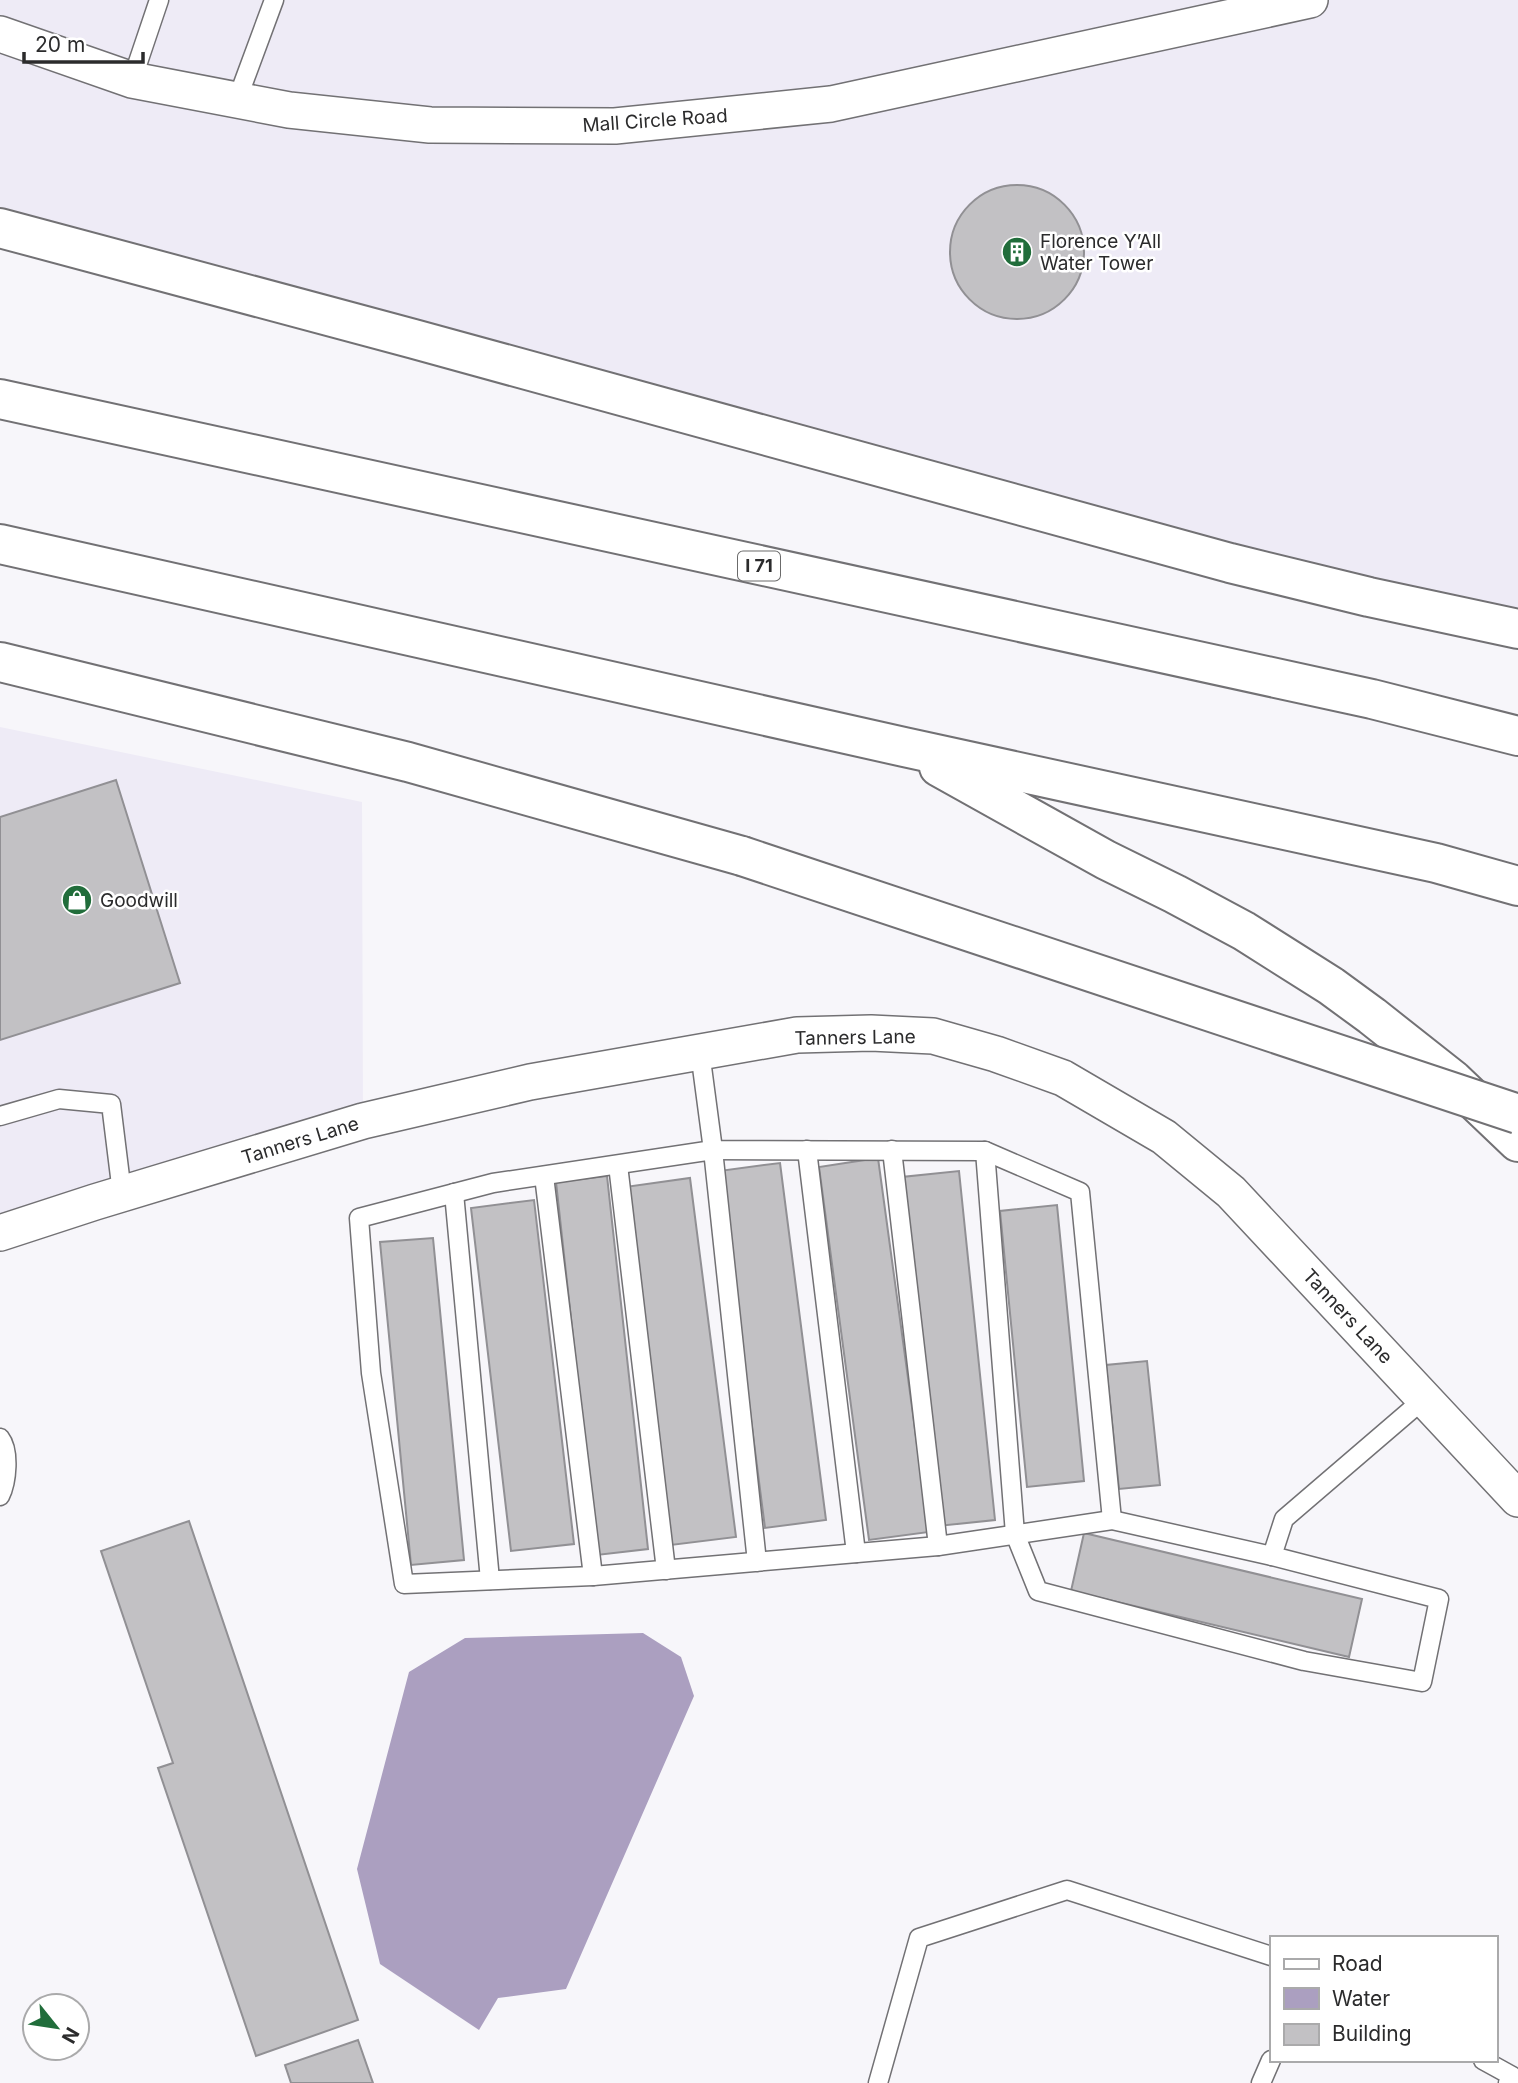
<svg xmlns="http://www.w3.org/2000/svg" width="1518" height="2083" viewBox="0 0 1518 2083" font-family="Inter,sans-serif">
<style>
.built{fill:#eeebf6}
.water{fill:#ab9fc0}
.building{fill:#c2c1c4;stroke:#919094;stroke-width:2}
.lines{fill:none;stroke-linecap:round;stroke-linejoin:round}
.lane-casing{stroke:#727174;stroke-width:21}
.street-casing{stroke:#727174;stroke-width:38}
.highway-casing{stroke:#727174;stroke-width:42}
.lane{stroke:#fff;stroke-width:18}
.street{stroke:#fff;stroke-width:35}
.highway{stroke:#fff;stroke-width:38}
.highway-bridge-casing{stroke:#727174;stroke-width:42;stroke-linecap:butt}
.highway-bridge{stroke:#fff;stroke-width:38}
.labels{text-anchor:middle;stroke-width:5;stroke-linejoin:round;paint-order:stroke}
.shield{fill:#fff;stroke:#6b6b6b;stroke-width:2}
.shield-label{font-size:18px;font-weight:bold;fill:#2b2b2c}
.street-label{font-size:19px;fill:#2b2b2c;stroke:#fff}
.poi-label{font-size:19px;fill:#2b2b2c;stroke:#fff;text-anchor:start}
</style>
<rect width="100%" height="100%" fill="#f7f6fa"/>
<g class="built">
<polygon points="0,0 1518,0 1518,629 0,228"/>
<polygon points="0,727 362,802 363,1121 0,1233"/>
</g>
<polygon class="water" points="643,1633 681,1657 694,1696 566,1989 498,1998 479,2030 380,1964 357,1869 409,1672 465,1638"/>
<g class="building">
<circle cx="1017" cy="252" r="67"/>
<polygon points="116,780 180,983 0,1040 0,817"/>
<polygon points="878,1158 929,1532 869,1540 819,1167"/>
<polygon points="780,1163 826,1520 765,1528 719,1171"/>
<polygon points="959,1171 995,1520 938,1526 902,1177"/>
<polygon points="607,1176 648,1549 597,1555 556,1182"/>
<polygon points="690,1178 736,1537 671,1545 625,1187"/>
<polygon points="534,1200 574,1544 511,1551 471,1208"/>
<polygon points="1057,1205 1084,1481 1027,1487 1000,1211"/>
<polygon points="433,1238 464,1560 411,1565 380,1242"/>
<polygon points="1147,1361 1160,1485 1119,1489 1106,1365"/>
<polygon points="189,1521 358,2020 256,2056 158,1768 173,1763 101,1551"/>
<polygon points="1084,1533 1362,1599 1349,1657 1071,1591"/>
<polygon points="358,2040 373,2083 291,2083 285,2065"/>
</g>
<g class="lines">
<g class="lane-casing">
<g id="lane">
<polyline points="132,80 159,0"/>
<polyline points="237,100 274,0"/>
<polyline points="700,1052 713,1150 985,1151 1080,1192 1112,1520"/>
<polyline points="0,1116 59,1099 111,1104 122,1193"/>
<polyline points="807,1150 856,1553"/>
<polyline points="892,1150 938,1546"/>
<polyline points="985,1151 1015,1534 1038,1591 1304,1661 1422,1682 1439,1599 1272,1556 1284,1519 1425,1398"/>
<polyline points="618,1165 666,1570"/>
<polyline points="544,1176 593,1576"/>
<polyline points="454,1193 490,1580"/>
<path d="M0 1438C10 1451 7 1482 0 1496"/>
<polyline points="757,1562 713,1150 493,1183 359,1218 371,1373 404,1584 593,1576 938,1546 1112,1520 1272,1556"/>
<polyline points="1483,2060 1512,2076 1508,2083"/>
<polyline points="878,2083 919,1938 1067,1890 1271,1956"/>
<polyline points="1261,2083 1271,2060"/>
</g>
</g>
<g class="street-casing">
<g id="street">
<polyline points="0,34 132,80 289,110 430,125 615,126 831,104 1310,0"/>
<polyline points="0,1233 95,1202 363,1121 530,1082 797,1035 871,1033 933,1036 996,1054 1063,1078 1164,1137 1231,1192 1518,1499"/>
</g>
</g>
<g class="highway-casing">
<g id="highway">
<polyline points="0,228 414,339 1230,563 1369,597 1518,629"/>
<polyline points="0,399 1372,699 1518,736"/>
<polyline points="0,544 904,747 1436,863 1518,886"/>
<polyline points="0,662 408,762 742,856"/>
<polyline points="939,767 1106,860 1175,894 1244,931 1331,986 1372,1016 1453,1080 1518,1142"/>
</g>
</g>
<use href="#lane" class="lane"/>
<use href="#street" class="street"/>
<use href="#highway" class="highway"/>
<g class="highway-bridge-casing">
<polyline id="highway-bridge" points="742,856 1518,1114"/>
</g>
<use href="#highway-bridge" class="highway-bridge"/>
</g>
<defs>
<g id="building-disc" transform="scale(1.575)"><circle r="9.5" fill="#216d3b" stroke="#fff"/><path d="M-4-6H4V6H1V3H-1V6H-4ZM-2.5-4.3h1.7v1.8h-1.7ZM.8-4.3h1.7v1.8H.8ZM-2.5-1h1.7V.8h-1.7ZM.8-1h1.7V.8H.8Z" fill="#fff"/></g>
<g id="shop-disc" transform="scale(1.575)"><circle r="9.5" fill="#216d3b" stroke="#fff"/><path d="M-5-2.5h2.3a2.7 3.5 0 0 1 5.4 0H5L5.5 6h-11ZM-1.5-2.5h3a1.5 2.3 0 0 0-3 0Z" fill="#fff"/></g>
</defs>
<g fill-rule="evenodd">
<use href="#building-disc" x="1017" y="252"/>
<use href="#shop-disc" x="77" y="900"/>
</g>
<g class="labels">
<rect class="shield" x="738" y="551.5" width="42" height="29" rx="5"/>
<g class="shield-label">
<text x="759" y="572">I 71</text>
</g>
<g class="street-label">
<text transform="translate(655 120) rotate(-4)" y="7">Mall Circle Road</text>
<text transform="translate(855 1037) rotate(-1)" y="7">Tanners Lane</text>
<text transform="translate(300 1140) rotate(-17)" y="7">Tanners Lane</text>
<text transform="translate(1348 1316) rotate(47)" y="7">Tanners Lane</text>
</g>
<g class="poi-label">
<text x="1040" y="248">Florence Y’All<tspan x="1040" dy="22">Water Tower</tspan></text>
<text x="100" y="907">Goodwill</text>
</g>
</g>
<rect x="1270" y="1936" width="228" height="126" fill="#ffffff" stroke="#aaaaab" stroke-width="2"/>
<rect x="1284" y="1959" width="35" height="10" fill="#ffffff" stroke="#aaaaab" stroke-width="2"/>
<text x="1332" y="1971" font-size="21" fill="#2b2b2c">Road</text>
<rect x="1284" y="1988" width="35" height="21" fill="#ab9fc0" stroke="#aaaaab" stroke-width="2"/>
<text x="1332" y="2006" font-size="21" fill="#2b2b2c">Water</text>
<rect x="1284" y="2024" width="35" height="21" fill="#c2c1c4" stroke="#aaaaab" stroke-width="2"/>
<text x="1332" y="2041" font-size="21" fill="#2b2b2c">Building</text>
<g transform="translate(56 2027) rotate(120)"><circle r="33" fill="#ffffff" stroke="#aaaaab" stroke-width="2"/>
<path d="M0-5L12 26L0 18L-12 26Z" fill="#216d3b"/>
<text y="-10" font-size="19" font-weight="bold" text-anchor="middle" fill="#2b2b2c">N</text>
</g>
<path d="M24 52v10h119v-10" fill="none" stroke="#2b2b2c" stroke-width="3.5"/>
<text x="35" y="52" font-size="21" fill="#2b2b2c" stroke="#ffffff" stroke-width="5" paint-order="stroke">20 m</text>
</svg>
